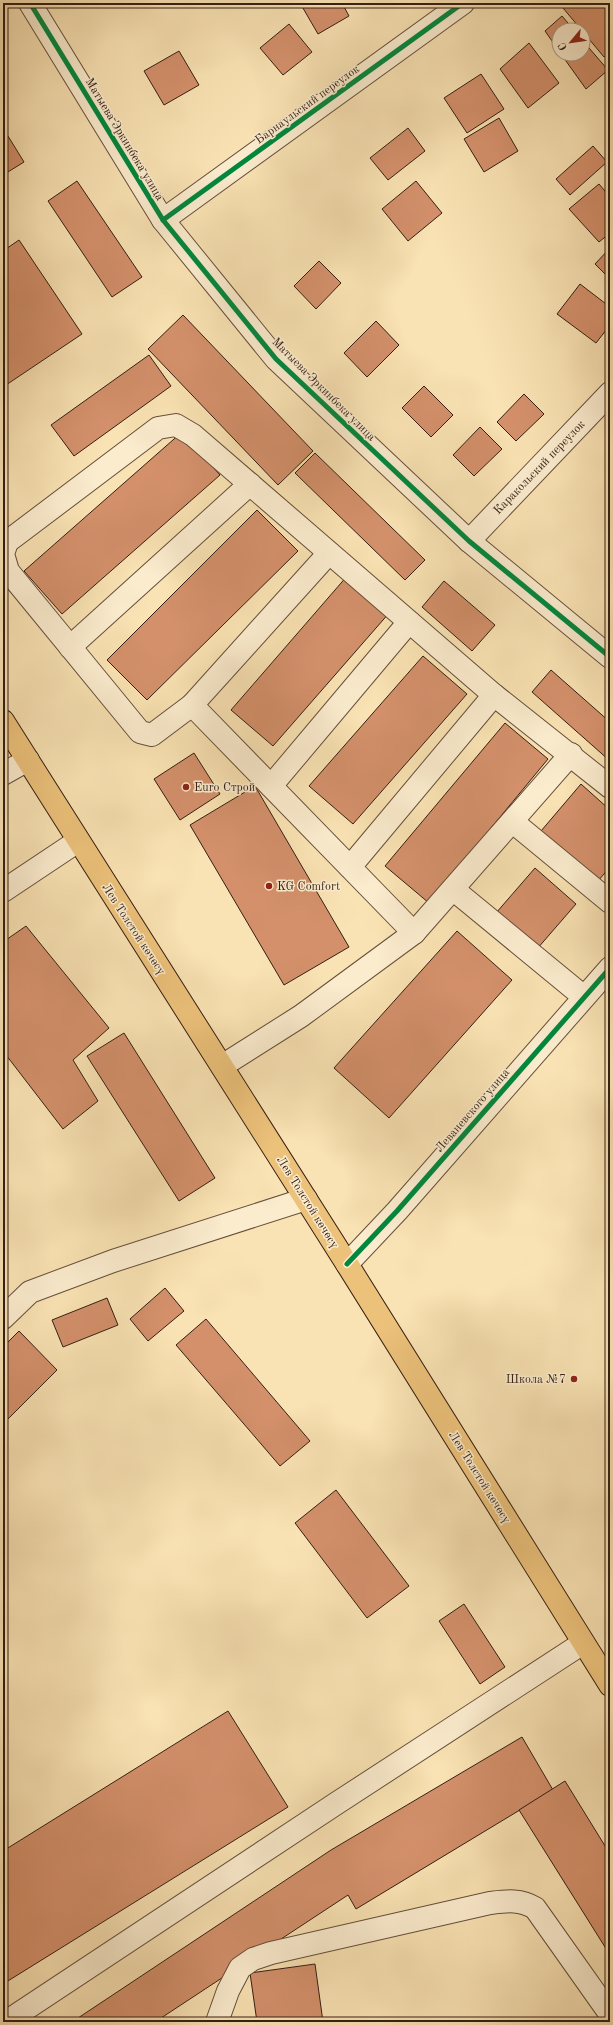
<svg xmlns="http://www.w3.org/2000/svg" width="613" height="2025" viewBox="0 0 613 2025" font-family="'Old Standard TT',serif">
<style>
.building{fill:#d3906b;stroke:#341e13}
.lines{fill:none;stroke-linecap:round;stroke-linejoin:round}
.minor-casing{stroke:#654f3b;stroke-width:24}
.major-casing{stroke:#341e13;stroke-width:24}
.minor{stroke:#fbecce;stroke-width:22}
.major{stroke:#ecc17a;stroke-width:22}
.cycleway-casing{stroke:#fbecce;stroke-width:8}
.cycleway{stroke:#00873e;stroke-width:5}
.poi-dot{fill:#8f2418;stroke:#fbecce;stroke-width:1.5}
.labels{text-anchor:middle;stroke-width:3;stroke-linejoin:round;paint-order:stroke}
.street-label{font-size:12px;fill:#341e13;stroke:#fbecce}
.poi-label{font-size:12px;fill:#341e13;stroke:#fbecce;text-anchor:start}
</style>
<rect width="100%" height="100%" fill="#f9e2b3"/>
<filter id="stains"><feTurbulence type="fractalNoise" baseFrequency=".005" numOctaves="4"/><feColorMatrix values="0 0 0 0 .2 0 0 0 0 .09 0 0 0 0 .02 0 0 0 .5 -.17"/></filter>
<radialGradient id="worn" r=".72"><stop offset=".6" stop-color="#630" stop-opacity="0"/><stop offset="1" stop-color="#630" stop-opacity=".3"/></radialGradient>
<g class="building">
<polygon points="300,3 342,3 349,16 318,34"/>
<polygon points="570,3 610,3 610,52 604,57 563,8"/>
<polygon points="562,16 574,30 559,30 559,51 545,31"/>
<polygon points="289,24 312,52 283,75 260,48"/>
<polygon points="583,41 608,70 586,89 561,54 583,54"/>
<polygon points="529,43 559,83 528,108 500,69"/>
<polygon points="179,51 199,85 164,105 144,71"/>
<polygon points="481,74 504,109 467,133 444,98"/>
<polygon points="499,118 518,151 484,172 464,139"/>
<polygon points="3,128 24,162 3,175"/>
<polygon points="408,128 425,151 388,180 370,158"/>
<polygon points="593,146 607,162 570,195 556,179"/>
<polygon points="77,181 142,277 112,297 48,201"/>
<polygon points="416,181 442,213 408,241 382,209"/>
<polygon points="599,184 610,197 610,233 599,242 569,209"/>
<polygon points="19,240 82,334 6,385 3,380 3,251"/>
<polygon points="610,248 610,279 595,264"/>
<polygon points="319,261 341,283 316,309 294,286"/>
<polygon points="580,284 610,307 610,325 596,343 557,314"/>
<polygon points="183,315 313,451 278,485 148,349"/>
<polygon points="376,321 399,345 367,377 344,353"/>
<polygon points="149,355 171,386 74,456 51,425"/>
<polygon points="424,386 453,415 431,437 402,408"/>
<polygon points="524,394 544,414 516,441 497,422"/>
<polygon points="480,427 502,449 474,476 453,455"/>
<polygon points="182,432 220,475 62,614 24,571"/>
<polygon points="315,453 425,560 405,580 295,473"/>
<polygon points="257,510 298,551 147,700 107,660"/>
<polygon points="348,575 390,612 273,746 231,710"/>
<polygon points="444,581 495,625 472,651 422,607"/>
<polygon points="423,656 467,694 353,824 309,786"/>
<polygon points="551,670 610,722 610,761 532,692"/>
<polygon points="505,723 548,759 429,903 385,866"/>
<polygon points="194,753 220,794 180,820 154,779"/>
<polygon points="581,784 610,810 610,867 598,881 541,831"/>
<polygon points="255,786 349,947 284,985 190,825"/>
<polygon points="535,868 576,904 537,949 496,913"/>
<polygon points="26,926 109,1028 73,1060 98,1101 63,1129 3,1051 3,942"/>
<polygon points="457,931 512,980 389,1118 334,1068"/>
<polygon points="124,1033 215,1178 179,1201 87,1056"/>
<polygon points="165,1288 184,1311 148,1341 130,1319"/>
<polygon points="107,1298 118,1325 63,1347 52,1320"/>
<polygon points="206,1319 310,1441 280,1466 176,1345"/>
<polygon points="19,1331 57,1370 3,1424 3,1347"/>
<polygon points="336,1490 409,1586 367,1618 295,1523"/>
<polygon points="464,1604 505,1667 480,1684 439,1621"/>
<polygon points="228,1711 288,1807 3,1984 3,1851"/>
<polygon points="522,1737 553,1790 356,1909 348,1895 155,2022 72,2022 331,1850"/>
<polygon points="565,1781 610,1854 610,1955 519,1810"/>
<polygon points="315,1964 323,2022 257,2022 250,1973"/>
</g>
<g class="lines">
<g class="minor-casing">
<g id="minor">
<polyline points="30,3 163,220 276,359 469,541 610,657"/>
<polyline points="163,220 463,3"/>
<polyline points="469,541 610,393"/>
<polyline points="70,647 250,484"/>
<polyline points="192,705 329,553"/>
<polyline points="3,774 28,760"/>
<polyline points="271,786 409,622"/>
<polyline points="513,822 610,902"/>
<polyline points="350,867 494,695"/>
<polyline points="454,890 584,997"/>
<polyline points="3,891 78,841"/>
<polyline points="414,933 192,705 152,735 140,732 8,571 3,554 7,542 158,428 176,425 193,435 494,695 610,787"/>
<polyline points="222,1066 301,1016 414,933 571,754"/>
<polyline points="347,1264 397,1211 610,968"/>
<polyline points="3,1318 30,1292 113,1261 306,1199"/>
<polyline points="6,2022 337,1803 583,1643"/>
<path d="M217 2022 228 1991 240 1968 253 1959 271 1953 490 1903C507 1901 520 1899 535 1908L610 2014"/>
</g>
</g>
<g class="major-casing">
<polyline id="major" points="3,721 347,1264 610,1685"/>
</g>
<use href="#minor" class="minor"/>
<use href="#major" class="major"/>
<g class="cycleway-casing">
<g id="cycleway">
<polyline points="30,3 163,220 276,359 469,541 610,657"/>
<polyline points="163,220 463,3"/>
<polyline points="347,1264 397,1211 610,968"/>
</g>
</g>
<use href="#cycleway" class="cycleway"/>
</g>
<g class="poi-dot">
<circle cx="186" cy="787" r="4"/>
<circle cx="269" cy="886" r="4"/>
<circle cx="574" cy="1379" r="4"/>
</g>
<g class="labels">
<g class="street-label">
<text transform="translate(307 104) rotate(-36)" y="4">Барнаульский переулок</text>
<text transform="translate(125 139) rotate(59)" y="4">Матыева Эркинбека улица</text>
<text transform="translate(324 389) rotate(45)" y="4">Матыева Эркинбека улица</text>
<text transform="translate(539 467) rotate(-46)" y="4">Каракольский переулок</text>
<text transform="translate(134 929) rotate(57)" y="4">Лев Толстой көчөсү</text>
<text transform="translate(472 1110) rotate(-49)" y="4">Леваневского улица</text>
<text transform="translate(308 1202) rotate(58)" y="4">Лев Толстой көчөсү</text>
<text transform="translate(480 1477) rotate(58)" y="4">Лев Толстой көчөсү</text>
</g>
<g class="poi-label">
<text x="194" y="791">Euro Строй</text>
<text x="277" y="890">KG Comfort</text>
<text x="566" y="1383" text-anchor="end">Школа №7</text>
</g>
</g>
<rect width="613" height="2025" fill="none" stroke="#f9e2b3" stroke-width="16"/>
<rect x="4" y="4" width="605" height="2017" fill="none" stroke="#341e13" stroke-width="2"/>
<rect x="8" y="8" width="597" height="2009" fill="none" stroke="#341e13"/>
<g transform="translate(571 42) rotate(241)"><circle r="19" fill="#fbecce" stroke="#ab9a83"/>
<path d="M0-3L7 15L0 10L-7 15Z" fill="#8f2418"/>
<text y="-6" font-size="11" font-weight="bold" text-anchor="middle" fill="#341e13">С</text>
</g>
<rect width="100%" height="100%" filter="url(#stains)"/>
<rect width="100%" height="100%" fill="url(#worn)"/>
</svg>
